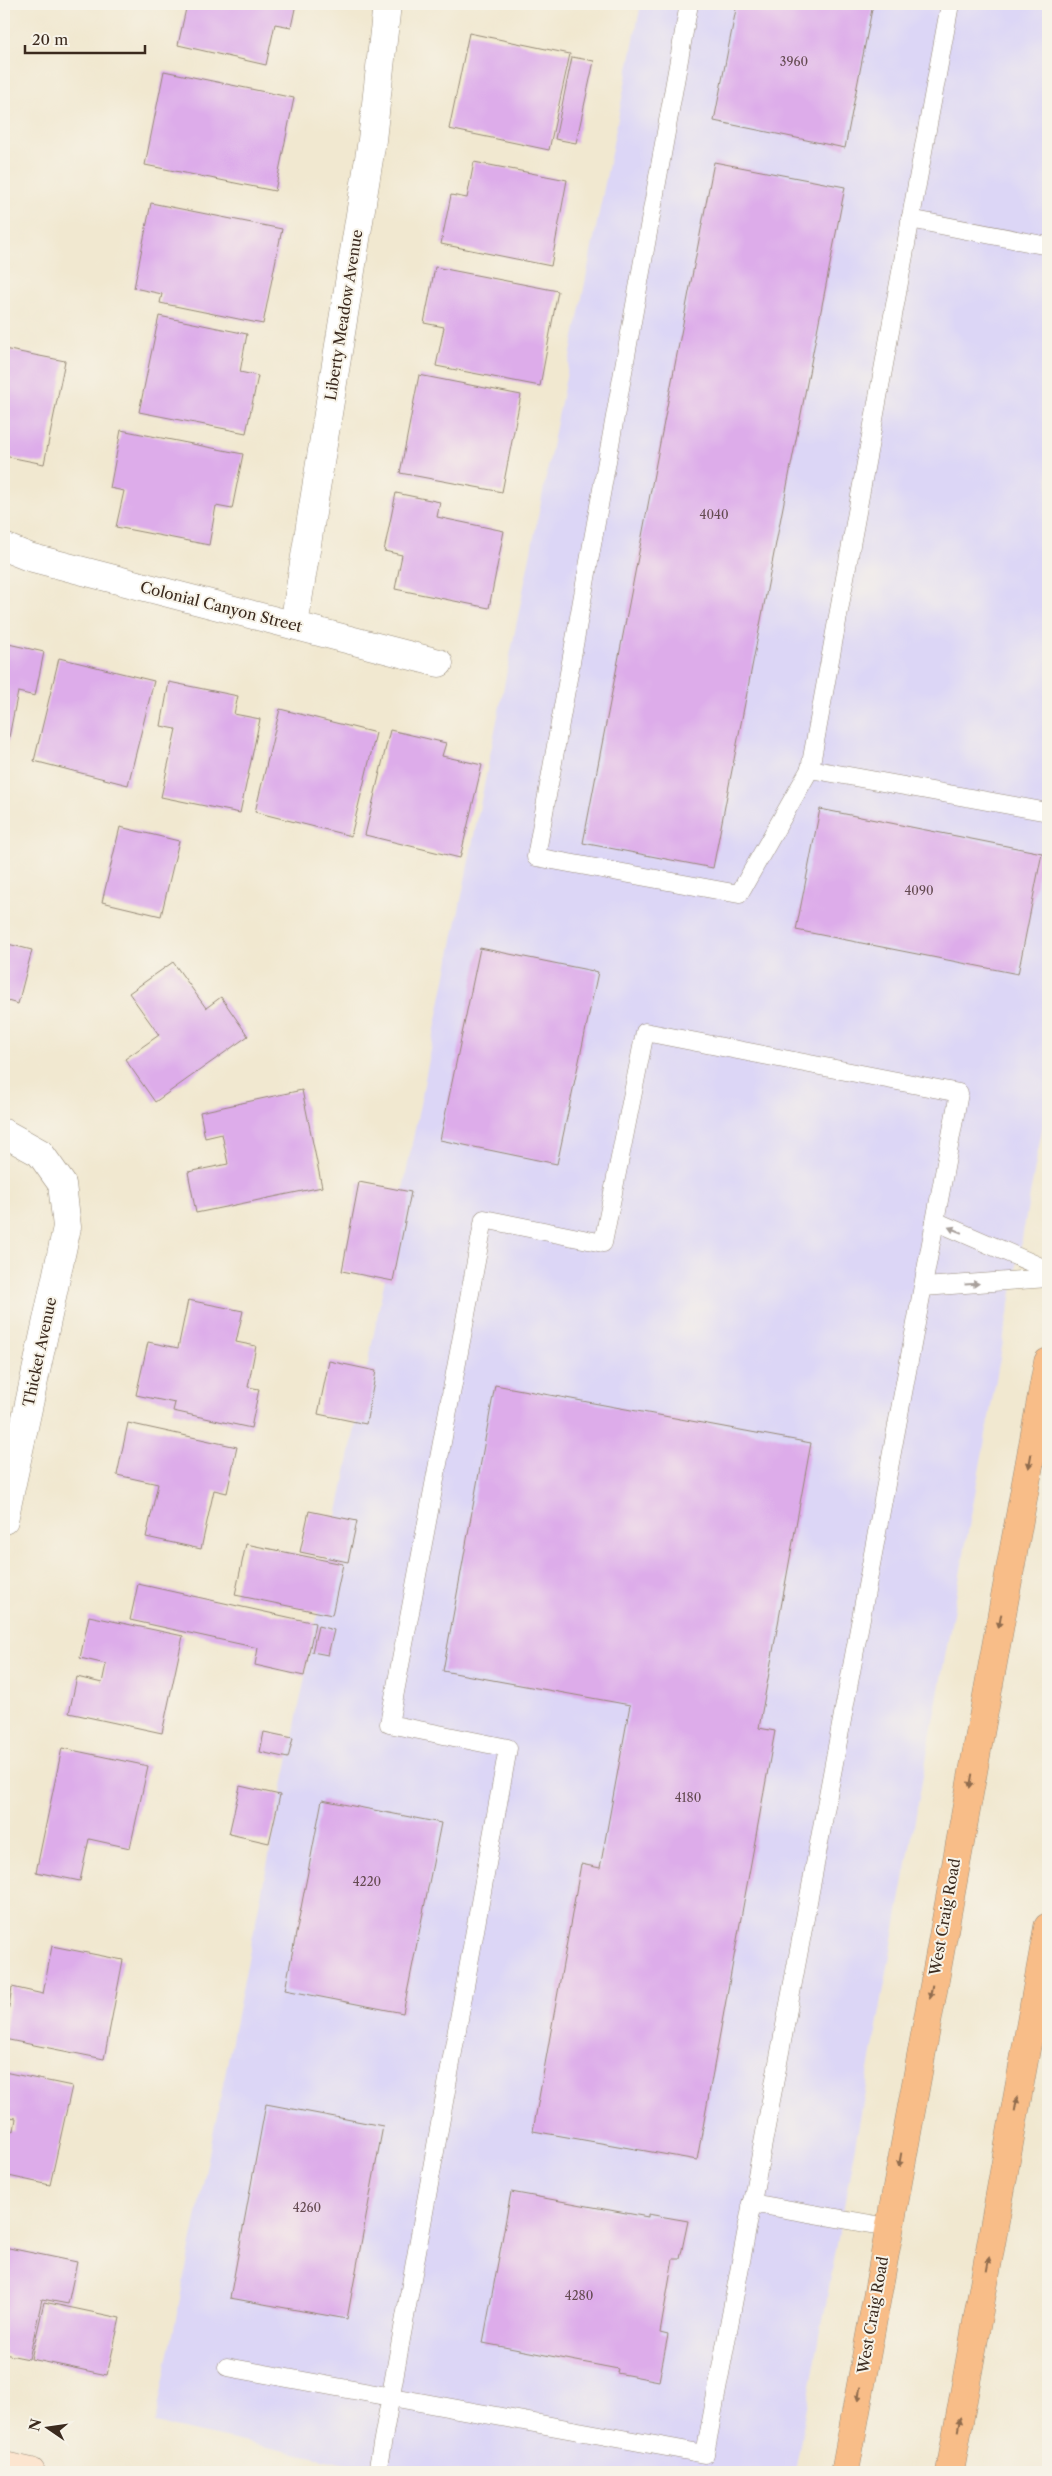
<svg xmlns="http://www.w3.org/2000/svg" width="1052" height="2476" viewBox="0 0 1052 2476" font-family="'Libre Caslon Text',serif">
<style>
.built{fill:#dcd6f6}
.building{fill:#ddacea}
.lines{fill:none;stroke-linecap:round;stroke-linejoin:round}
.lane-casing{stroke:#968977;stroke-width:19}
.street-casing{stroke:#968977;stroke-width:29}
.secondary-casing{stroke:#968977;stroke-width:29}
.primary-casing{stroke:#968977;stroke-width:29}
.lane{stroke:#fff;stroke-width:18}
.street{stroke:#fff;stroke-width:28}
.secondary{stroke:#fce5cf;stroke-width:28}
.primary{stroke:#f8bd88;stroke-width:28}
.oneway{fill:#a79f9a}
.oneway2{fill:#906c4e}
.labels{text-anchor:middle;stroke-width:4;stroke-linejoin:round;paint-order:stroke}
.number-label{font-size:12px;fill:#644a51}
.street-label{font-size:15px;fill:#3b2a1e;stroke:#f7f3e8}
</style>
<rect width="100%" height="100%" fill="#f7f3e8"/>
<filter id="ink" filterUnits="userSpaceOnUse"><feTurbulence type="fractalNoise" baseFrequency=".02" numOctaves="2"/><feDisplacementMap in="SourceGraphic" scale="10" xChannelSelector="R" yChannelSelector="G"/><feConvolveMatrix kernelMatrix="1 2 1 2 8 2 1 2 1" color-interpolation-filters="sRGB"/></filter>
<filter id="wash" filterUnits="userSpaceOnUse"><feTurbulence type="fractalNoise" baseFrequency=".0096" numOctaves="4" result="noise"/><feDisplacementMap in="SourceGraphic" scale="20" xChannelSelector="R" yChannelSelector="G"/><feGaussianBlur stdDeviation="1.12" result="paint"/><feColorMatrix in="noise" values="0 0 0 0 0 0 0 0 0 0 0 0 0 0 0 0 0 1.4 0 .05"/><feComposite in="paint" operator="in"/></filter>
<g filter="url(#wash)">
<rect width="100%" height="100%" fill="#f1e8d0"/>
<polygon class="built" points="641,4 1048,4 1048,1097 795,2472 382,2472 155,2423"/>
<g id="blocks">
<g class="building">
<polygon points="187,4 296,4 291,27 275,24 266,65 178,45"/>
<polygon points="737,4 873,4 845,148 714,121"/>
<polygon points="469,33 570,54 549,150 449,129"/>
<polygon points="572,57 594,61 576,143 555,139"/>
<polygon points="164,71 294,98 275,191 145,165"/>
<polygon points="474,162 567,180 551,266 441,244 451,195 467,198"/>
<polygon points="714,162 845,187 713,868 583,843"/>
<polygon points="151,203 282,229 263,324 160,303 162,294 134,288"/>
<polygon points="435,267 558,291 540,386 436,366 444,327 424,323"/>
<polygon points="159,316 247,334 240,372 258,376 246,433 139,412"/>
<polygon points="4,349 65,361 44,464 4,456"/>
<polygon points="419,375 521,395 502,492 400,473"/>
<polygon points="121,430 243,454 232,509 216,506 209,545 116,527 124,491 110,488"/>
<polygon points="396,493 440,502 437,517 504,531 489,608 395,589 402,555 384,551"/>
<polygon points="4,643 44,652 35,696 18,692 5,757"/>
<polygon points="59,658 154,681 128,785 34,761"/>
<polygon points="169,682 238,696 234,714 260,719 240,813 161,797 176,729 161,726"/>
<polygon points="280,709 376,733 351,836 255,812"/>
<polygon points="390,730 446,743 442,756 482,765 460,858 365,835"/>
<polygon points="820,809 1042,853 1018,974 796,930"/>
<polygon points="120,827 179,841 161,916 102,902"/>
<polygon points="4,943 32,950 18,1004 4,1000"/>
<polygon points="480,948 598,972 557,1164 440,1140"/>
<polygon points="173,962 206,1008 221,997 248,1036 155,1102 125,1059 159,1035 129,993"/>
<polygon points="302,1090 322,1187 196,1213 188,1172 228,1164 222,1134 205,1138 200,1112"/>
<polygon points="359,1182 411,1192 393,1281 342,1271"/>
<polygon points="188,1300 243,1311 236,1342 256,1346 248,1387 259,1389 251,1428 173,1411 175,1403 136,1395 148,1342 178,1348"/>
<polygon points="329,1361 376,1371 366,1424 318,1414"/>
<polygon points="495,1385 811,1443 759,1728 775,1731 697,2160 533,2131 581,1864 600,1868 630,1705 443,1671"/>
<polygon points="128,1423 237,1447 227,1493 214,1490 201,1549 146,1537 158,1484 117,1475"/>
<polygon points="309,1511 357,1521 348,1562 300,1552"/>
<polygon points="246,1544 343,1564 332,1615 235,1595"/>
<polygon points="138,1584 315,1623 304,1676 255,1665 258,1648 130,1620"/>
<polygon points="89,1616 183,1636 162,1733 69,1713 77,1677 102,1683 106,1664 80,1658"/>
<polygon points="318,1626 334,1630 328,1655 312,1652"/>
<polygon points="264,1732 293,1738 288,1758 260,1752"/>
<polygon points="62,1748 148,1766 130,1848 89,1839 80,1881 36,1872"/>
<polygon points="240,1786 280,1795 269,1843 229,1834"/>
<polygon points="322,1800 441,1823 403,2013 285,1990"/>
<polygon points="52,1946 123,1960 104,2059 4,2039 12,1987 43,1994"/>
<polygon points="4,2072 72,2086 50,2185 4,2175 4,2129 14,2131 16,2118 4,2116"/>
<polygon points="266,2104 383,2126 347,2319 230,2298"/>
<polygon points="511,2192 648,2217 648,2214 688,2221 680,2259 673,2259 660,2333 668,2335 659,2381 617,2373 618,2369 483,2343"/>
<polygon points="4,2247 77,2262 68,2304 42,2299 29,2359 4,2354"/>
<polygon points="44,2302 120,2318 107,2375 31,2359"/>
</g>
</g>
</g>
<g filter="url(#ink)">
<use href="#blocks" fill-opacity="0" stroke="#968977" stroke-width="1"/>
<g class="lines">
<g class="lane-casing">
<g id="lane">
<polyline points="689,4 536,857 739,894 810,769 1048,812"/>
<polyline points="910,219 1048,246"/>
<polyline points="810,769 950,4"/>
<polyline points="935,1221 1048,1270"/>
<polyline points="924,1287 1048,1278"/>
<polyline points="751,2203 888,2227"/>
<polyline points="227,2367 705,2454 959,1093 645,1032 603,1243 484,1219 389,1724 508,1748 377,2472"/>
</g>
</g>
<g class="street-casing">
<g id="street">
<polyline points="4,547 29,557 439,663"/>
<polyline points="294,625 372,140 387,4"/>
<polyline points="4,1133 40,1153 62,1184 67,1227 4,1520"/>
</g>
</g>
<g class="secondary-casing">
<polyline id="secondary" points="4,2466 31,2472"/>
</g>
<g class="primary-casing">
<g id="primary">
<polyline points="845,2472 1048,1362"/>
<polyline points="950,2472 1048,1927"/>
</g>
</g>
<use href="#lane" class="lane"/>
<use href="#street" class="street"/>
<use href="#secondary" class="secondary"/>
<use href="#primary" class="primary"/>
</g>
<defs><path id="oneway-solid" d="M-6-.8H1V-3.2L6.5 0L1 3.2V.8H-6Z" transform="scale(1.25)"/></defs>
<g class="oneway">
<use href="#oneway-solid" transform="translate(955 1230) rotate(-157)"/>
<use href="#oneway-solid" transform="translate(972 1284) rotate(-4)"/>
</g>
<g class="oneway2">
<use href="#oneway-solid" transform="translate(1030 1461) rotate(100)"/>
<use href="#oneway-solid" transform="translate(1000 1621) rotate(100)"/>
<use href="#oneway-solid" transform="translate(971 1781) rotate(100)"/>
<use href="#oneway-solid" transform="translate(931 1992) rotate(100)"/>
<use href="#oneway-solid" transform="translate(1016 2104) rotate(-80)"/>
<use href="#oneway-solid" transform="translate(900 2160) rotate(100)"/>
<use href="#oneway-solid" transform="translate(988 2264) rotate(-80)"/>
<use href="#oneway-solid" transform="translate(859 2394) rotate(100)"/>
<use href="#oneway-solid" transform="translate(959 2424) rotate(-80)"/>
</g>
</g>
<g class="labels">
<g class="number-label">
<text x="794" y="66">3960</text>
<text x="714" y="519">4040</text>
<text x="919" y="895">4090</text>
<text x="688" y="1802">4180</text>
<text x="367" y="1886">4220</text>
<text x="307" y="2212">4260</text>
<text x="579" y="2300">4280</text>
</g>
<g class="street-label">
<text transform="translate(344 315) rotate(-81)" y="5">Liberty Meadow Avenue</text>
<text transform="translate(221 607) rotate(14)" y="5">Colonial Canyon Street</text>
<text transform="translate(40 1352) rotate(-78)" y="5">Thicket Avenue</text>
<text transform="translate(945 1917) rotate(-80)" y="5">West Craig Road</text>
<text transform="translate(873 2315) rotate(-80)" y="5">West Craig Road</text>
</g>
</g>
<rect width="1052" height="2476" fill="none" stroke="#f7f3e8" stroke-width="20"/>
<g transform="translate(48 2428) rotate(283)" stroke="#f7f3e8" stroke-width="4" paint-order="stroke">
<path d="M0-4L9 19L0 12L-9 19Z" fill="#3b2a1e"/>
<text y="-8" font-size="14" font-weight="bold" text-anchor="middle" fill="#3b2a1e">N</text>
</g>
<path d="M25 45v8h120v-8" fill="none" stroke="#3b2a1e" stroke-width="2.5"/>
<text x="32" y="45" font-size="15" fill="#3b2a1e" stroke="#f7f3e8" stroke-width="4" paint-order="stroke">20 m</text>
</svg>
